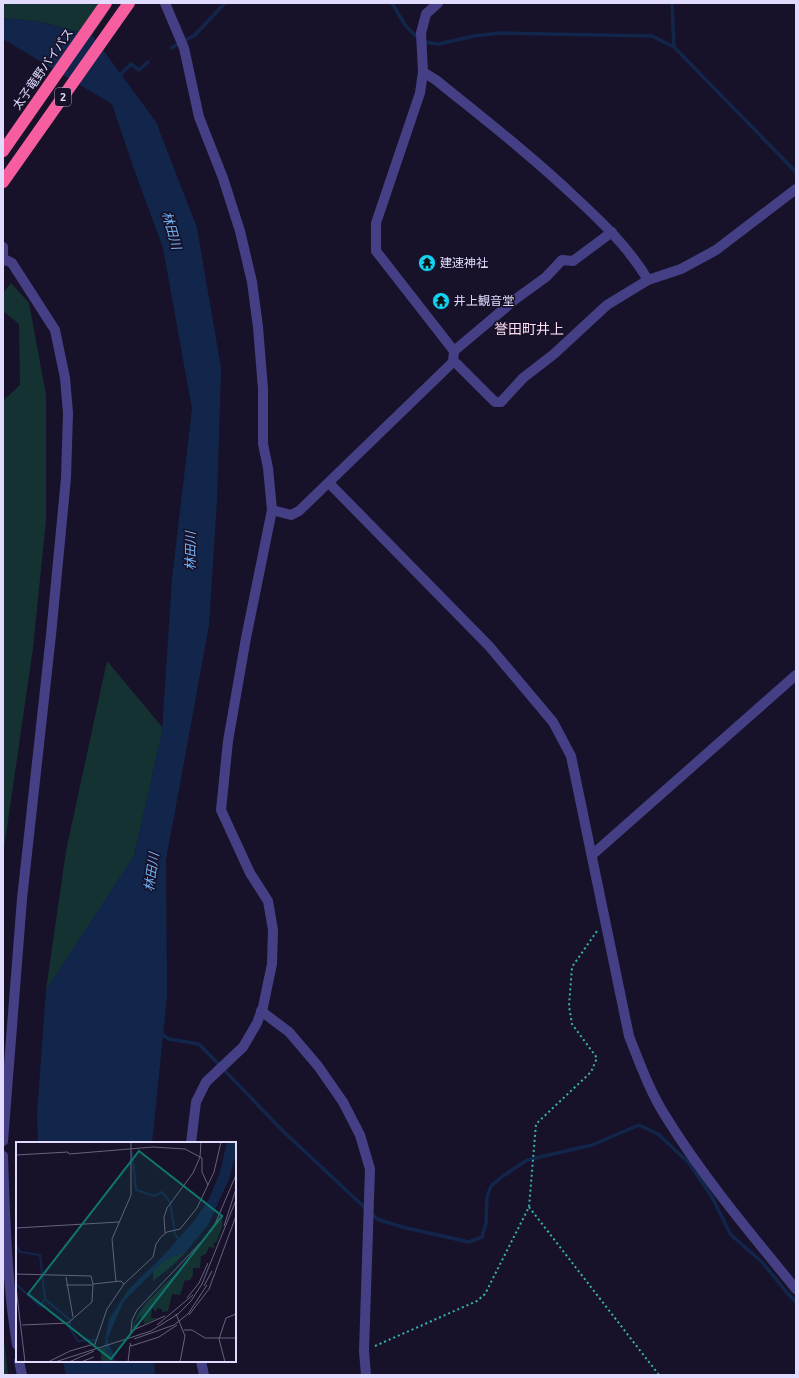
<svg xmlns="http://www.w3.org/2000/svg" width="799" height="1378" viewBox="0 0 799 1378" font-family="Ubuntu,'Noto Sans JP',sans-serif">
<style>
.green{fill:#153232}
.water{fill:#12264c}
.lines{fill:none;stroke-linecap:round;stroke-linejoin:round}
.stream{stroke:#12264c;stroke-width:3.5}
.path{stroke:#38b5b3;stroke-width:2;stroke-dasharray:2 3;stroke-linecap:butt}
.minor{stroke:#454085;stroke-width:10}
.highway{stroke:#f65ea0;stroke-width:12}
.labels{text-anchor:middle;stroke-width:3.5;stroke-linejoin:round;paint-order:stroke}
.shield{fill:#171229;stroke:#a49fbd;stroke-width:1}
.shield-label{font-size:11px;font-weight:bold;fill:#e1dbfd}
.street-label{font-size:12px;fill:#e1dbfd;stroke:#171229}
.poi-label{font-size:12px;fill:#e1dbfd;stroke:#171229;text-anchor:start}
.water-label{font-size:13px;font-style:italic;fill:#70b2f7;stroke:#171229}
.quarter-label{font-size:14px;fill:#fdddf0;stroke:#171229}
.inset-river{fill:none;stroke:#12264c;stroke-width:2}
.inset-road{fill:none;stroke:#68627e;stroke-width:1}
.view{fill:#0f766e;fill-opacity:0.15;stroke:#0f766e;stroke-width:2}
.inset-edge{fill:none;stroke:#e1dbfd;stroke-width:2}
</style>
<rect width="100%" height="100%" fill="#171229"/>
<g class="green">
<polygon points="3,3 96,3 106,15 92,35 36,21 3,18"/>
<polygon points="11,283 29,303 46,395 46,520 33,648 3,855 3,401 20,385 19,324 3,311 3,293"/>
<polygon points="107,661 163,728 134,856 46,990 66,851"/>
<polygon points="3,1331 8,1375 3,1375"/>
</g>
<g class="water">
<polygon points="3,18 36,21 92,35 156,122 197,228 221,368 217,500 209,625 166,860 167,996 152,1143 38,1143 37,1115 46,990 134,856 162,732 172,579 192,409 163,248 134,169 112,104 3,39"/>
<polygon points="63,1361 154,1361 155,1375 66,1375"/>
</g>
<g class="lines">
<g class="stream">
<polyline points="392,3 405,25 417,37 423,42 439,44 474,36 501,33 652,36 674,47 796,172"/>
<polyline points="672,3 674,47"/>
<polyline points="171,48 195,35 225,3"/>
<polyline points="118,77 131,64 139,70 148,62"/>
<polyline points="160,1033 169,1039 199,1044 284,1132 377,1219 402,1227 469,1242 482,1237 486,1223 487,1197 491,1186 503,1176 527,1160 592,1145 639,1125 658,1134 689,1163 712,1197 731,1235 762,1262 788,1294 796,1302"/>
</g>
<g class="path">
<polyline points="529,1207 659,1375"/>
<polyline points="375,1346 477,1301 485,1294 529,1207 536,1124 591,1072 597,1058 572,1024 569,1006 572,967 597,931"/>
</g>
<g class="minor">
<polyline points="165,3 184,48 199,117 223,178 240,231 252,282 258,327 263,389 263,444 268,468 272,510 246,638 228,741 221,810 250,873 268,901 273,930 272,964 263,1007 257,1023 243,1047 206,1082 196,1102 191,1143"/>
<path d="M423 72 436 80C484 119 532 156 576 198 603 223 629 248 648 280"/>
<polyline points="3,247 3,261"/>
<polyline points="454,351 517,298 546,277 562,260 573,261 612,232"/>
<polyline points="453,362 457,364 495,402 501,402 523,378 554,354 607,305 648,280 681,269 716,250 796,189"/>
<path d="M329 483 489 646 553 722 571 756 629 1036C640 1064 650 1092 666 1117 703 1177 751 1234 796 1289"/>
<polyline points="272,510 291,515 299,511 453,362 454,351 376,251 376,223 420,93 423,72 421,33 426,14 438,3"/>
<polyline points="592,855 796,675"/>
<polyline points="261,1011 289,1032 318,1066 343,1102 360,1135 370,1169 364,1351 366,1375"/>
<polyline points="3,1141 22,899 51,635 66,478 68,413 65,378 55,330 12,263 4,259"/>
<path d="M3 1156C5 1220 7 1282 17 1345"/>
<polyline points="19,1361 22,1375"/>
<polyline points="201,1361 204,1375"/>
</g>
<g class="highway">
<polyline points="3,151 106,3"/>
<polyline points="3,182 129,3"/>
</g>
</g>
<defs>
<g id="temple-disc" transform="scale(0.9)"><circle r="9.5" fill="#13d2f2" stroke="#171229"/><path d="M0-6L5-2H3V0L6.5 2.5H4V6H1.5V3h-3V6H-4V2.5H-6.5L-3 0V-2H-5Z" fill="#111"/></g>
</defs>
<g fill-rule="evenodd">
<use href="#temple-disc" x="427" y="263"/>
<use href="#temple-disc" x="441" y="301"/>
</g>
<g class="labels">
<rect class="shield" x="55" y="88" width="16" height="18" rx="3"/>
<g class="shield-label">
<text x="63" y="101">2</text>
</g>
<g class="street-label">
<text transform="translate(43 69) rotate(-55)" y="4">太子竜野バイパス</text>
</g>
<g class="poi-label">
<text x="440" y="267">建速神社</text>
<text x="454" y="305">井上観音堂</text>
</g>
<g class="water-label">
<text transform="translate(172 230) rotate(74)" y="5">林田川</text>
<text transform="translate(190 551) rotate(-90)" y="5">林田川</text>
<text transform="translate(151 872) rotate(-82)" y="5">林田川</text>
</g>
<g class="quarter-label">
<text x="529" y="334">誉田町井上</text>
</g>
</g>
<g transform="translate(16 1142)">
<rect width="220" height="220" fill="#171229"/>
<path d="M205 73H207L206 85 201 99 197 102 199 106 193 105 190 112 185 114 184 126H177V134L173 139 169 138 164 153 156 152 152 169 146 170V167L141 166 140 170 136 166 135 176H142L128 182 127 175H124L119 181 120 186H116L122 172 132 159 175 116ZM170 110 157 123 137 139V128L150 117ZM88 205 96 215V220H85V206Z" fill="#153232"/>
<path d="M211 0H220V12L213 37 192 83 170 110 150 117 108 159 91 197 98 214 99 220H96V215L88 205 93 177 113 147 147 114 178 79 193 57 204 30Z" fill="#12264c"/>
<path class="inset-river" d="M116 9 120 48 138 54 146 50 154 60 159 92 162 97M0 103 4 110 24 113 29 157 54 178V186L62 199 80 198M0 142 24 164 28 158"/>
<path class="inset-road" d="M0 13 52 10 53 12 137 5 169 7 186 16V30L192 43M208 84 220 47M0 86 103 80M149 91 148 75 151 66 177 31 184 15 185 0M0 132 75 134 77 142M50 135 57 175M100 140 96 97 115 53V0M50 143H76M188 144 196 129M0 145 9 220M171 156 183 141 192 121M160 172 169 194 164 220M173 173 193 147 220 74M6 183 52 181 76 160 77 142 105 139 108 142M141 183 177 153M168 188H176L189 196H220M115 189 116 178 121 168 187 98 199 82 220 33M114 193 115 189 149 174M118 197 158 183 172 172 191 143M203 197 210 176 220 172M203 197 209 220M114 201 115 204 143 195 161 183M78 205 91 167 108 142 137 115 140 102 145 95 151 90 164 87 181 66 198 30 205 0M32 220 54 209 78 202M39 220 135 189 162 172 175 159 186 142 220 58M53 220 78 209M65 220 78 215M112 220 114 203"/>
<path class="view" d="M123 9 206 74 95 217 12 152Z"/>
<rect width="220" height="220" class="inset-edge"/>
</g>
<rect width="799" height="1378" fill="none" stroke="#e1dbfd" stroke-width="8"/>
</svg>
